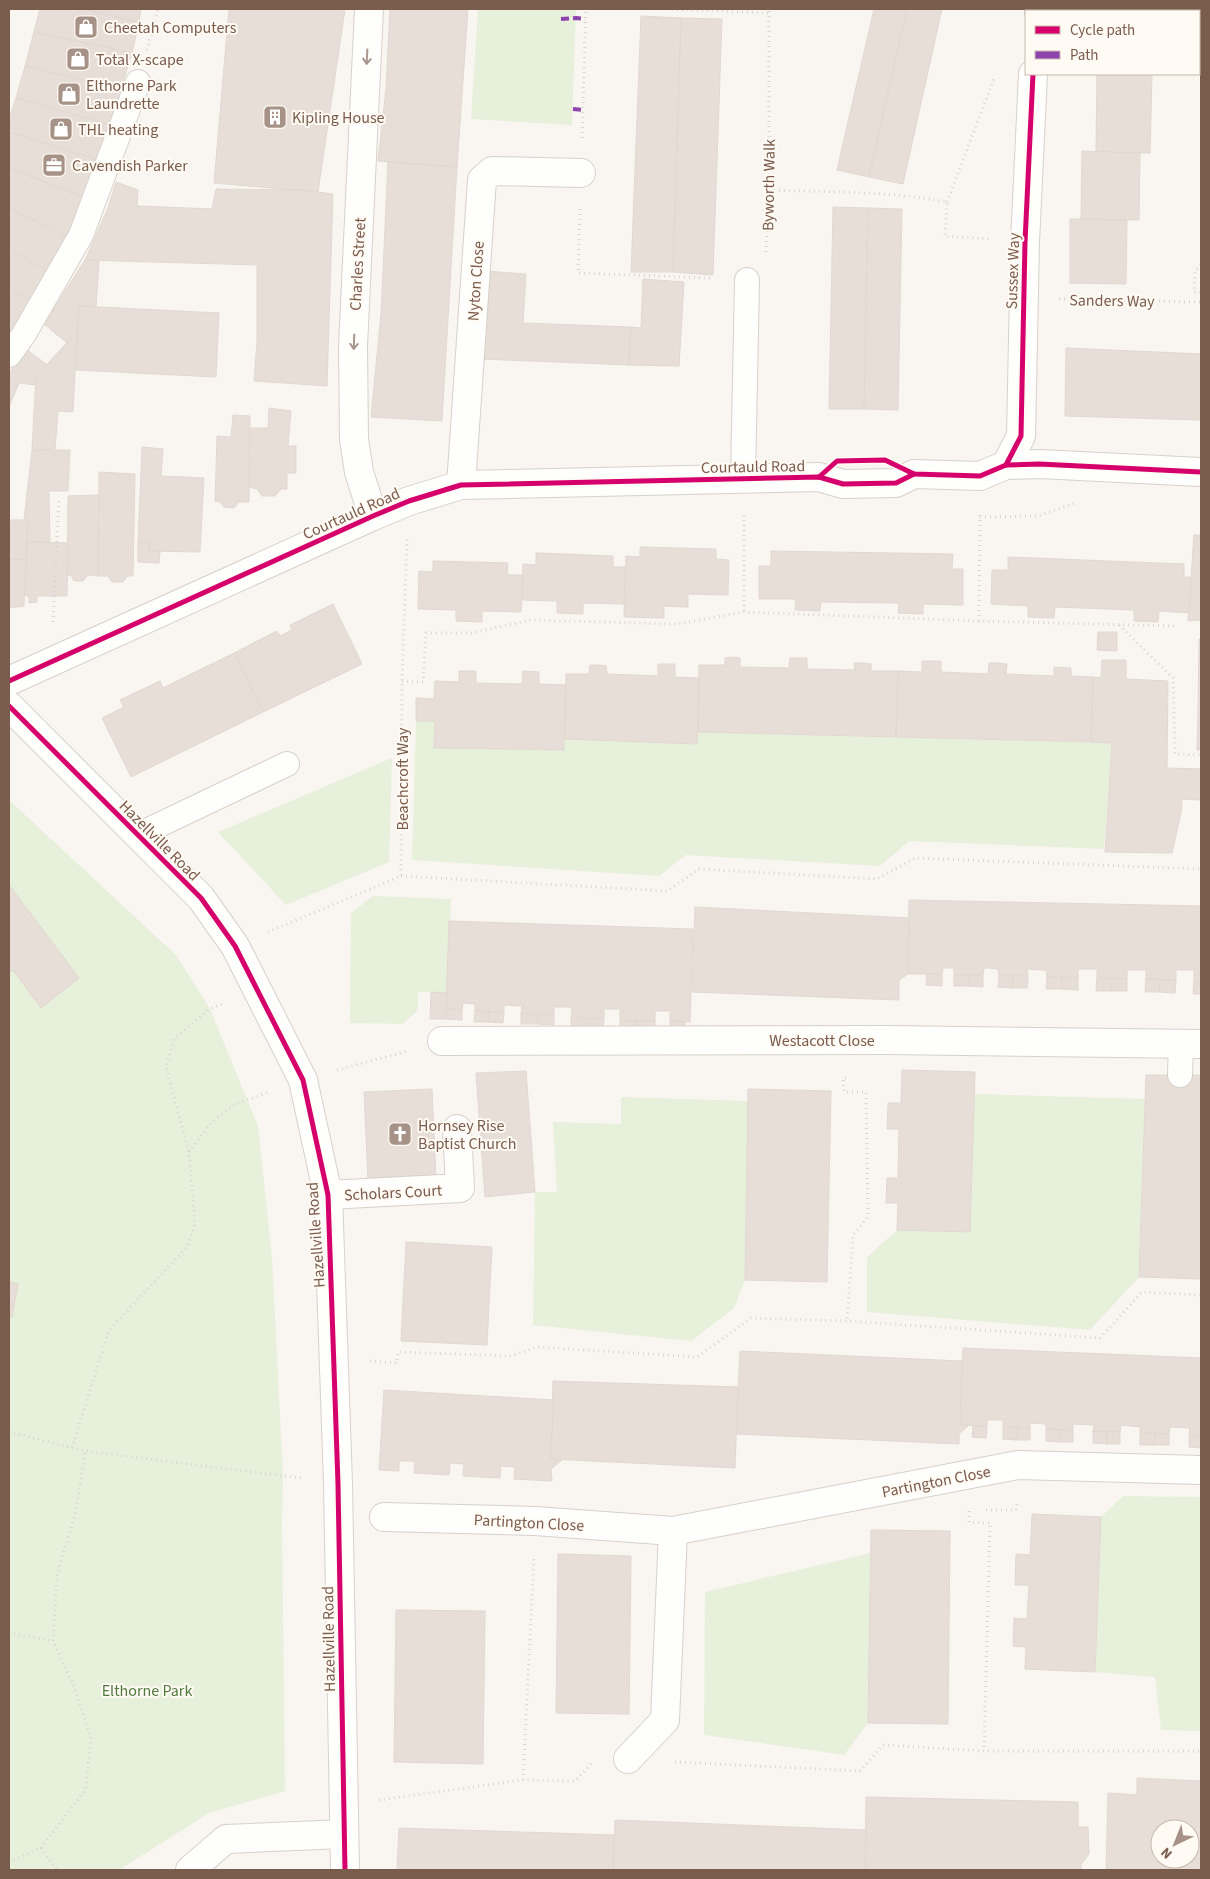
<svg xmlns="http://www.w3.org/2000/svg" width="1210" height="1879" viewBox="0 0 1210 1879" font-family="'Source Sans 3',sans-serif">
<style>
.green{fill:#e7f0db}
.building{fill:#e6ded7;stroke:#e2d8d2;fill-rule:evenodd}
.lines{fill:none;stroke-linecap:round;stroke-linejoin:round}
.service-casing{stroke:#d7d1cb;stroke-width:26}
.pedestrian-casing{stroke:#d7d1cb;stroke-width:30}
.minor-casing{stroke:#d7d1cb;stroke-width:30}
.tertiary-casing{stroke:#d7d1cb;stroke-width:30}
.path{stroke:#dcd5d0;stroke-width:3;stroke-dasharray:1 4;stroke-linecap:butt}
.service{stroke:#fefefd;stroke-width:24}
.pedestrian{stroke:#fefefd;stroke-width:28}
.minor{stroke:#fefefd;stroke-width:28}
.tertiary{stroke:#fefefd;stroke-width:28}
.quiet{stroke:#8e44ad;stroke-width:4;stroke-dasharray:8 4;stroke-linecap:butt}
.cycleway-casing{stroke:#fffaf3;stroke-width:8}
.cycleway{stroke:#d6006c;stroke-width:5}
.oneway{stroke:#a8958b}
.labels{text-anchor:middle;stroke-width:4;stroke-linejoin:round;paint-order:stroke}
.poi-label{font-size:16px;fill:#7a5c4d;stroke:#fffaf3;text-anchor:start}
.street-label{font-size:16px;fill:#7a5c4d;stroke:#fffaf3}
.park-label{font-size:16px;fill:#537a41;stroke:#fffaf3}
</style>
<rect width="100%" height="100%" fill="#f9f5f0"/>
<g class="green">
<polygon points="478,9 576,9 572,125 471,119"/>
<polygon points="416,721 435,721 434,748 564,750 565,739 697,744 698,732 1112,743 1104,849 909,841 880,866 686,855 659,876 412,860"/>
<polygon points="392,758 389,862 286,905 218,832"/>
<polygon points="9,800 176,955 210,1009 258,1126 272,1257 283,1475 282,1524 285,1791 209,1813 119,1870 9,1870"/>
<polygon points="373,896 451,899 447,993 418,992 418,1010 403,1024 350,1023 351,913"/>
<polygon points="974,1094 1146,1099 1139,1277 1090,1330 867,1312 867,1257 897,1230 970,1232"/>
<polygon points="621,1097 748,1101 745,1280 734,1308 691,1341 533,1325 535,1192 557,1192 553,1122 621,1124"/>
<polygon points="1123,1496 1201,1497 1201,1731 1161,1730 1155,1677 1095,1672 1101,1517"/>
<polygon points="871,1553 868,1723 844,1755 704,1735 705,1592"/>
</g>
<g class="building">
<polygon points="40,9 84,9 139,22 132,53 34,32"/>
<polygon points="84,9 141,9 139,22"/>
<polygon points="229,9 345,9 318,192 214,183"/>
<polygon points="390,9 468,9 457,167 378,161 386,89"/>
<polygon points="874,9 907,9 869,177 837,170"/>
<polygon points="907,9 942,9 903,184 869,177"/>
<rect x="1099" y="9" width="54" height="2"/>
<polygon points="641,16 681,18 673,272 631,272"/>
<polygon points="681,18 722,19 713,275 673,272"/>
<polygon points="34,32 132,53 121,89 25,66"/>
<polygon points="25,66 121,89 114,126 16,98"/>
<polygon points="1097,74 1152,74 1150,153 1096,152"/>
<polygon points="16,98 114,126 101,161 9,132 9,120"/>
<polygon points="9,132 101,161 87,199 9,168"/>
<polygon points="1082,151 1140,153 1139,220 1081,219"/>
<polygon points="388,162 457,167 442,421 371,417 381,314"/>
<polygon points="9,168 87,199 69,237 9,208"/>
<polygon points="116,182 138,190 137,206 212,209 216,189 300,190 333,194 327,386 254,381 257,342 257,265 85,260 108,208"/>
<polygon points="833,207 868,208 864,409 829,409"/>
<polygon points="9,208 69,237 49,272 9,249"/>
<polygon points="868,208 902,209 898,410 864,409"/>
<polygon points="1070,219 1127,220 1126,284 1070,283"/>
<polygon points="9,249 49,272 35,303 9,289"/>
<polygon points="85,260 99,261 96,307 79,306 77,332 67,343 44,324"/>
<polygon points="485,271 526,274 523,323 631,327 629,365 481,359"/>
<polygon points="643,279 684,282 679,366 629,365 631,327 641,328"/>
<polygon points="9,289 35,303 9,343"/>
<polygon points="79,306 219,313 216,377 76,370"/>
<polygon points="77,332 73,412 58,411 55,449 32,450 36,376"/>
<polygon points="1066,348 1201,354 1201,420 1065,416"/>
<polygon points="26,349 46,364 36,376 36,385 19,383 9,407 9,373"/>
<polygon points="269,408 291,411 288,446 296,446 296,473 287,473 287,489 281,489 275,496 262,496 257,489 249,487 249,428 268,428"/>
<polygon points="233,415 250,416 249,502 239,502 234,508 224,507 220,502 215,501 217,436 231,437"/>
<polygon points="142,447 163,449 161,476 204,478 200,552 149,551 149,542 138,542"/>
<polygon points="32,450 70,450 68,491 49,491 50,543 27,542 28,520 24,520"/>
<polygon points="99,472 135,474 133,576 127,576 123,582 112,582 108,576 98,576"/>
<polygon points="99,495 98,576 88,575 83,581 74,581 71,575 67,575 68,496"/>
<polygon points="9,520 28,520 26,560 9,559"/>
<polygon points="1194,535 1201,535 1201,620 1188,621"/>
<polygon points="27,542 68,543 67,596 37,596 37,602 29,603 29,597 25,595"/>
<polygon points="138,542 149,542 149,551 160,551 159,563 138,562"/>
<polygon points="640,547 716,549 716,559 729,560 728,595 688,594 688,607 664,606 664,618 624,617 626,556 640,557"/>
<polygon points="771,551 953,554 952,569 963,569 963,605 923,604 923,614 898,613 899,603 821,602 820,611 795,610 796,599 759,599 759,566 771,566"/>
<polygon points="536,553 613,556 613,567 625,567 624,604 583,603 583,614 557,613 557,601 522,600 523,564 536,565"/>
<polygon points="1008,557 1184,564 1184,577 1192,577 1189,613 1159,611 1158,622 1134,621 1134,610 1055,607 1054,618 1028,617 1028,606 991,604 992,570 1008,570"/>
<polygon points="9,559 26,560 24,606 9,608"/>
<polygon points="433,561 508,563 507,575 523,575 521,612 482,611 482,622 456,621 456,610 418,609 419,571 433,572"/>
<polygon points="333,604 362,664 263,712 234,653 277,631 280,636 292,630 290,625"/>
<polygon points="1098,632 1117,632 1117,651 1097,650"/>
<polygon points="1199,639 1201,639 1201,715 1198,715"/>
<polygon points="234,653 263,712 131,777 102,718 124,707 120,700 160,681 163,688"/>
<polygon points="731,657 740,658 740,667 789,668 790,658 807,658 807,669 855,670 854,663 863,663 871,664 871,671 898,671 896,737 698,732 699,665 725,665 725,658"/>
<polygon points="1102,660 1126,660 1126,679 1168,681 1167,768 1201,769 1201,800 1182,799 1181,813 1172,853 1105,852 1112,743 1091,742 1093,677 1101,678"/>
<polygon points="922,661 941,661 941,672 988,674 989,663 998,663 1007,664 1006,674 1054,676 1054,667 1071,668 1071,676 1093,677 1091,742 896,737 898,671 922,672"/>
<polygon points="658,664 675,664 675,677 699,678 697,744 565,739 566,674 589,674 590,665 598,665 606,666 607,674 658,676"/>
<polygon points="459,671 476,671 476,683 522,684 523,671 539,672 539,684 565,685 564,750 434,748 435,721 416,721 416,698 434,699 435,681 459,682"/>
<polygon points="1198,715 1201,715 1201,750 1197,750"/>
<polygon points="9,885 79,978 41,1008 13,970 9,973"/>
<polygon points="909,900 1201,906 1201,982 1194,982 1194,970 1176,970 1176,980 1146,979 1146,970 1127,970 1127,979 1097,978 1097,969 1078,969 1078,978 1047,977 1046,970 1041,970 1027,969 1028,976 999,976 998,969 989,968 984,968 983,975 954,975 954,968 943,968 942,974 908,974"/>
<polygon points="695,907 909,918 908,974 899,980 899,1000 692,992"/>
<polygon points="449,921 693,929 690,1022 670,1021 670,1011 655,1011 655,1021 620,1021 620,1009 604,1009 604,1019 571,1018 572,1008 566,1007 554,1007 554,1015 521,1014 522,1006 504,1005 504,1012 475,1011 475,1004 463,1003 462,1010 446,1009"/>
<polygon points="927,974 942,974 942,986 926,985"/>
<polygon points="954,975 969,975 968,986 954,986"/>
<polygon points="969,975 983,975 983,987 968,986"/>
<polygon points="999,976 1013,976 1012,988 998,987"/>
<polygon points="1013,976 1028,976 1027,988 1012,988"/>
<polygon points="1047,977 1062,977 1062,989 1046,989"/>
<polygon points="1062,977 1078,978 1078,990 1062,989"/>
<polygon points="1097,978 1112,978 1112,991 1096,991"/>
<polygon points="1112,978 1127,979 1127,991 1112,991"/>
<polygon points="1146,979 1160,980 1159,992 1145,992"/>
<polygon points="1160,980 1176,980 1175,993 1159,992"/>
<polygon points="1194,982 1201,982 1201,994 1193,994"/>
<polygon points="431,992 447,993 446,1019 430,1019"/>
<polygon points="446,1009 462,1010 462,1020 446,1019"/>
<polygon points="475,1011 489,1012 488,1022 474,1022"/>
<polygon points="489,1012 504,1012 503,1023 488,1022"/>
<polygon points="521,1014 538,1014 537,1024 521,1024"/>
<polygon points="538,1014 554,1015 554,1025 537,1024"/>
<polygon points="571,1018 586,1018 586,1027 571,1026"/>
<polygon points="586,1018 604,1019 603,1028 586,1027"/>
<polygon points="620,1021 636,1021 637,1029 620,1029"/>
<polygon points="636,1021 655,1021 655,1030 637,1029"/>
<polygon points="670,1021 685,1022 685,1031 670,1031"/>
<polygon points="902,1070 975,1072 970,1232 897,1230 898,1203 886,1203 887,1178 898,1178 899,1129 887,1129 888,1103 901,1103"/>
<polygon points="526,1071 535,1192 485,1197 476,1073"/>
<polygon points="1146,1075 1201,1075 1201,1279 1139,1277"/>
<polygon points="432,1089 436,1177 368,1180 364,1092"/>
<polygon points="748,1089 831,1091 827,1282 745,1280"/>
<polygon points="406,1242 492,1247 487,1345 401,1341"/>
<polygon points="9,1282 18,1284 12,1317 9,1317"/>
<polygon points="963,1348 1201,1358 1201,1436 1189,1435 1190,1428 1170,1427 1169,1434 1140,1433 1140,1427 1121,1425 1120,1432 1093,1431 1094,1425 1073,1424 1073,1431 1046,1429 1046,1424 1030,1423 1030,1428 1003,1427 1003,1420 987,1420 987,1426 960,1425"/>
<polygon points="740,1351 962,1361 960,1425 969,1425 959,1434 959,1444 736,1434"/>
<polygon points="553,1381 738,1387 735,1468 551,1459"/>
<polygon points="384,1390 553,1400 551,1459 562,1460 551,1469 552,1481 514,1479 515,1467 501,1466 500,1478 463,1476 464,1464 450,1463 449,1475 414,1473 415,1462 411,1461 399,1461 399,1471 379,1470"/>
<polygon points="973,1426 987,1426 986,1438 972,1437"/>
<polygon points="1003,1427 1017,1427 1016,1440 1003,1439"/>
<polygon points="1017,1427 1030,1428 1030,1440 1016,1440"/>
<polygon points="1046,1429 1060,1430 1060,1442 1046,1441"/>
<polygon points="1060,1430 1073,1431 1073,1442 1060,1442"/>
<polygon points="1093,1431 1107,1432 1107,1444 1093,1443"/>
<rect x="1107" y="1432" width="13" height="12"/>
<polygon points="1140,1433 1155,1433 1154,1445 1140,1445"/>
<polygon points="1155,1433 1169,1434 1169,1445 1154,1445"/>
<polygon points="1189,1435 1201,1436 1201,1448 1189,1447"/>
<polygon points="1032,1514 1101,1517 1095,1672 1025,1669 1026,1647 1013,1646 1014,1618 1027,1619 1029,1585 1015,1585 1016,1554 1030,1555"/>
<polygon points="871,1530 950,1531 948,1724 868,1723"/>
<polygon points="558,1554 631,1556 629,1714 556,1713"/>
<polygon points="396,1610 485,1611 483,1764 394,1762"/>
<path d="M1137 1778 1201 1781V1870H1106L1108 1793 1137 1795ZM1160 1829H1190V1859H1160Z"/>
<polygon points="866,1797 1078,1802 1078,1827 1088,1827 1089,1854 1081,1864 1081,1870 865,1870"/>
<polygon points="615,1820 866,1830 865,1870 613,1870"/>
<polygon points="399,1828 614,1835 613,1870 397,1870"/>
</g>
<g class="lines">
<g class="service-casing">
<g id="service">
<polyline points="9,355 24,334 81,235 138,82"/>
<polyline points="743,478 747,280"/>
<polyline points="138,835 287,764"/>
<polyline points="1180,1075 1181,1043"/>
</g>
</g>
<g class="pedestrian-casing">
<polyline id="pedestrian" points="1006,465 1039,464 1201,472"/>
</g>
<g class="minor-casing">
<g id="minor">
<polyline points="369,9 353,346 354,439 359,472 373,516"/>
<polyline points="1039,11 1039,9"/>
<polyline points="461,485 482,180 492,171 581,173"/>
<polyline points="9,681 373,516 409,501 461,485 819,477 843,484 896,483 914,474 980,476 1006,465 1021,436 1025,242 1033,74"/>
<polyline points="442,1041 888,1040 1201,1044"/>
<polyline points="328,1195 460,1188 457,1129"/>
<polyline points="384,1517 535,1521 673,1531 1018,1465 1201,1470"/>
<polyline points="628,1759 665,1720 673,1531"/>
<polyline points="190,1870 226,1839 344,1834"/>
</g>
</g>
<g class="tertiary-casing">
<polyline id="tertiary" points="9,706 201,898 235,946 303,1080 328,1195 338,1484 345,1870"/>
</g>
<g class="path">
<polyline points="667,9 770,13"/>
<polyline points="147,50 158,9"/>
<polyline points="582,138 586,9"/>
<path d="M769 190C828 192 889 191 947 202L945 236 991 239"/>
<polyline points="947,202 995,76"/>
<polyline points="580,209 578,273 713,278"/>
<polyline points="766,252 769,190 769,9"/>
<polyline points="1201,265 1195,271 1194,292 1201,292"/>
<polyline points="1059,299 1201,302"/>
<polyline points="744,515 744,612"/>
<polyline points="980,517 1038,516 1075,503"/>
<polyline points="979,621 980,512"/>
<polyline points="53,622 59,498"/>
<polyline points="1119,625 1173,678 1175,754 1201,755"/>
<polyline points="402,681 423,682 426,633 472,633 530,620 676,624 744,612 979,621 1176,626"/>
<polyline points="401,876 667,891 699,869 877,879 915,858 1201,869"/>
<polyline points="268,932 401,876 402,681 407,539"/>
<polyline points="337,1070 408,1051"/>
<polyline points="846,1078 843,1078 844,1092 866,1092 868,1217 853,1235 847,1321"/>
<polyline points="189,1152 211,1123 233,1105 269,1092"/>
<polyline points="370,1361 397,1363 398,1352 511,1356 537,1347 697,1357 751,1318 847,1321 1100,1338 1142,1292 1201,1295"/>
<polyline points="9,1432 85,1451 302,1478"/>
<polyline points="72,1448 109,1330 188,1246 195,1224 189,1152 166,1068 174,1039 210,1009 224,1003"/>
<polyline points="986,1510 1016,1510 1017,1501"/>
<polyline points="969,1511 969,1522 990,1523 984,1751"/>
<polyline points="9,1633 53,1641"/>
<polyline points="675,1762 860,1771 883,1745 984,1751 1201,1751"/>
<polyline points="523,1780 534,1555"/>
<polyline points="379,1800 523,1780 575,1781 593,1762"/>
<polyline points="41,1848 57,1870"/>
<polyline points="9,1862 41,1848 86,1789 91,1737 73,1684 53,1641 57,1574 76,1511 85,1451"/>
</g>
<use href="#service" class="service"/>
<use href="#pedestrian" class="pedestrian"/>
<use href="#minor" class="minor"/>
<use href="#tertiary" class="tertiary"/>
<g class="quiet">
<polyline points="561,19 576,18 585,19"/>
<polyline points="573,109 583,110"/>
</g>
<g class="cycleway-casing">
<g id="cycleway">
<polyline points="1006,465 1021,436 1025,242 1033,74"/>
<polyline points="819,477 837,461 885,460 914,474 980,476 1006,465 1039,464 1201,472"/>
<polyline points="9,681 373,516 409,501 461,485 819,477 843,484 896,483 914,474"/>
<polyline points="9,706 201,898 235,946 303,1080 328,1195 338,1484 345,1870"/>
</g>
</g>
<use href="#cycleway" class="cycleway"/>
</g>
<defs><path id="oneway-shaft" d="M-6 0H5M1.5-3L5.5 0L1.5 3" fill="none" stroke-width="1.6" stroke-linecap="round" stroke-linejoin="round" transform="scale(1.25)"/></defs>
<g class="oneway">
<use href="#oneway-shaft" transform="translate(367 57) rotate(93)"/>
<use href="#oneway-shaft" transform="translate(354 342) rotate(92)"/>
</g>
<defs>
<g id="shop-square" transform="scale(1.25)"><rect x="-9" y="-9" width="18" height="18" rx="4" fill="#a69286" stroke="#fffaf3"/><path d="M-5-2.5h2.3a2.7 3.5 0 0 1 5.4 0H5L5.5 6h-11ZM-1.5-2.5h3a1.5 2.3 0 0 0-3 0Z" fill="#fff"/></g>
<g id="building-square" transform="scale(1.25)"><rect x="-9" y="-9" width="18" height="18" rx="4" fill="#a69286" stroke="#fffaf3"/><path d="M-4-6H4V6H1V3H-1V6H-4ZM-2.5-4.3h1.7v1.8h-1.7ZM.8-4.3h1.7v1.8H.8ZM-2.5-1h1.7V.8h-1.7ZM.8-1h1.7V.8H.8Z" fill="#fff"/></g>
<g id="office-square" transform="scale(1.25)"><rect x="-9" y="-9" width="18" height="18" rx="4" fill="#a69286" stroke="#fffaf3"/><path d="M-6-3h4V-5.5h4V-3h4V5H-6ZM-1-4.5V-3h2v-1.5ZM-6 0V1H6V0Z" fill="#fff"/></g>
<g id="church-square" transform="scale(1.25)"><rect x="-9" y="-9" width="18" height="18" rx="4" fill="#a69286" stroke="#fffaf3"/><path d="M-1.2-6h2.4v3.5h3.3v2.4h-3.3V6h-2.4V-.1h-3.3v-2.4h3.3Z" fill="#fff"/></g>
</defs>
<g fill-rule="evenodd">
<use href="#shop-square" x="86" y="27"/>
<use href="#shop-square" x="78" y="59"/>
<use href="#shop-square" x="69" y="94"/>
<use href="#building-square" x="275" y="117"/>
<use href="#shop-square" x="61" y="129"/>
<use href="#office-square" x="54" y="165"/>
<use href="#church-square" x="400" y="1134"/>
</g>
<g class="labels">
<g class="poi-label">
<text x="104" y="33">Cheetah Computers</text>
<text x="96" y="65">Total X-scape</text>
<text x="86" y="91">Elthorne Park<tspan x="86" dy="18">Laundrette</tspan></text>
<text x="292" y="123">Kipling House</text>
<text x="78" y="135">THL heating</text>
<text x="72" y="171">Cavendish Parker</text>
<text x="418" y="1131">Hornsey Rise<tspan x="418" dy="18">Baptist Church</tspan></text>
</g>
<g class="street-label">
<text transform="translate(768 185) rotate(-89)" y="6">Byworth Walk</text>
<text transform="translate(357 264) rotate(-87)" y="6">Charles Street</text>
<text transform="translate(1012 271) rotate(-88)" y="6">Sussex Way</text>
<text transform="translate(475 281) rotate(-86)" y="6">Nyton Close</text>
<text transform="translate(1112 300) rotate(1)" y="6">Sanders Way</text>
<text transform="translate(753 466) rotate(-1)" y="6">Courtauld Road</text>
<text transform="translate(351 513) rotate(-24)" y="6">Courtauld Road</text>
<text transform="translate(402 779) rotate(-90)" y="6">Beachcroft Way</text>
<text transform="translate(160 840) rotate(45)" y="6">Hazellville Road</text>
<text x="822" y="1046">Westacott Close</text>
<text transform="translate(393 1192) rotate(-3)" y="6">Scholars Court</text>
<text transform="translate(315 1235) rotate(-94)" y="6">Hazellville Road</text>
<text transform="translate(936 1481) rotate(-11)" y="6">Partington Close</text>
<text transform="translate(529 1522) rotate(3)" y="6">Partington Close</text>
<text transform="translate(328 1639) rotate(-91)" y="6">Hazellville Road</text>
</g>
<g class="park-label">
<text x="147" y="1696">Elthorne Park</text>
</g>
</g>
<rect width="1210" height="1879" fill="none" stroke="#7a5c4d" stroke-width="20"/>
<rect x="1025" y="10" width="175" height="65" fill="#fffaf3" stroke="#cabbb1"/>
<rect x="1035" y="26" width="25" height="8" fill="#d6006c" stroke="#cabbb1"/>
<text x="1070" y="35" font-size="15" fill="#7a5c4d">Cycle path</text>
<rect x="1035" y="51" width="25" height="8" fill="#8e44ad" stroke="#cabbb1"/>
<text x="1070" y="60" font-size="15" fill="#7a5c4d">Path</text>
<g transform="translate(1175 1844) rotate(223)"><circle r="24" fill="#fffaf3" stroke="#cabbb1"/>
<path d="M0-4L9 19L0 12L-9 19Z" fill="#a69286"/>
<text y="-8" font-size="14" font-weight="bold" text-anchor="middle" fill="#7a5c4d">N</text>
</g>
</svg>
